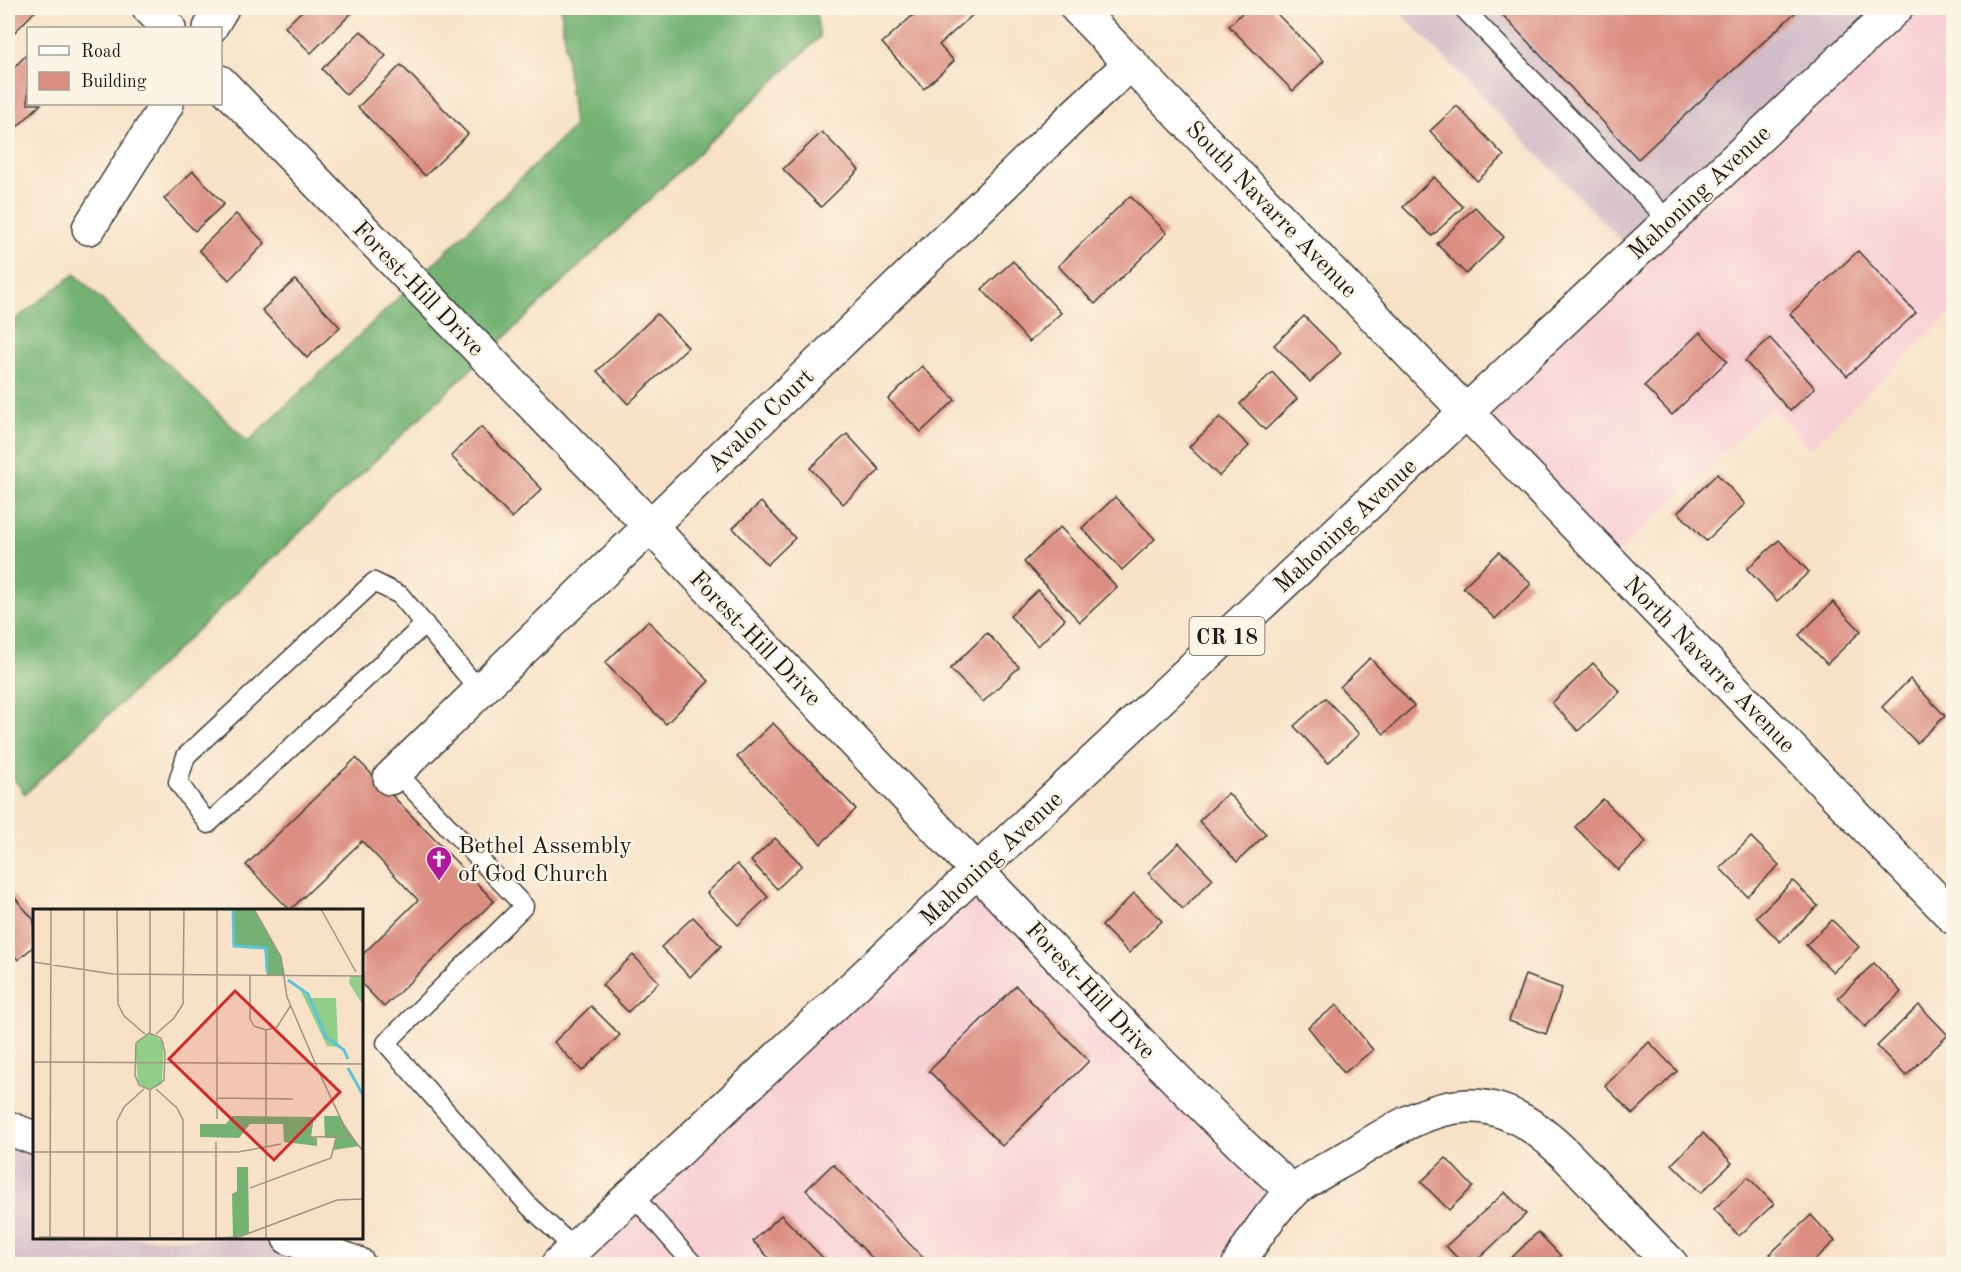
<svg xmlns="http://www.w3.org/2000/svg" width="1961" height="1272" viewBox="0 0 1961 1272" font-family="'Old Standard TT',serif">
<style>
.built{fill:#f7cfd4}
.industrial{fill:#d2bdc8}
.forest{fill:#73b273;stroke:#486748;stroke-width:1.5}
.building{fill:#dc8e82}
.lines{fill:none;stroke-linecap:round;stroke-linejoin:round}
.service-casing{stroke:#3d3a36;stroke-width:21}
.minor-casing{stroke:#3d3a36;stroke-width:36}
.tertiary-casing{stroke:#3d3a36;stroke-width:36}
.primary-casing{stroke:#3d3a36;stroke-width:36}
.service{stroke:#fff;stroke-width:18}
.minor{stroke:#fff;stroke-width:33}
.tertiary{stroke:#fff;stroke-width:33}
.primary{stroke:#fff;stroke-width:33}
.labels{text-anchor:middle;stroke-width:4.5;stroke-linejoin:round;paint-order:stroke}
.shield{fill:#fcf5e5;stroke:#5f5d58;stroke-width:1.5}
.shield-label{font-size:22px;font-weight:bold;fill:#1c1c1c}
.street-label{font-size:24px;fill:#1c1c1c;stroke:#fcf5e5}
.poi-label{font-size:24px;fill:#1c1c1c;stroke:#fcf5e5;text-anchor:start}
.inset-river{fill:none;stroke:#5dc3da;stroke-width:3}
.inset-road{fill:none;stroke:#9f9383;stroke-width:1.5}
.view{fill:#d62828;fill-opacity:0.15;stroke:#d62828;stroke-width:3}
.inset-edge{fill:none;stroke:#1c1c1c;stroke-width:3}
</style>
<rect width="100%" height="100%" fill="#fcf5e5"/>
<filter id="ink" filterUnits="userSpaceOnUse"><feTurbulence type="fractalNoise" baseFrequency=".0167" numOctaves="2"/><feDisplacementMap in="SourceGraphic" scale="12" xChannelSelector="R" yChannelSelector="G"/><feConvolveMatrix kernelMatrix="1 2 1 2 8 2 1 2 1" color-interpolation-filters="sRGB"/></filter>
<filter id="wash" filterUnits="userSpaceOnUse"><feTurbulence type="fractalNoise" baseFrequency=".008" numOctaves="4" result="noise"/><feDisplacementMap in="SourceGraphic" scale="24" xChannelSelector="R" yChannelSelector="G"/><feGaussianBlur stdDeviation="1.35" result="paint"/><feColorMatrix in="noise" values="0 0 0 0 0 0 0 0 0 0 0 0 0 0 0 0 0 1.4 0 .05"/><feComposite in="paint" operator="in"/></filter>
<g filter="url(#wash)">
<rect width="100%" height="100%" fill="#f7e2c8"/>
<g class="built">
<polygon points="1896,8 1953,8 1953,319 1949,315 1810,448 1771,407 1610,561 1466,411"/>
<polygon points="978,871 1293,1192 1239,1264 558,1264"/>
</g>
<g class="industrial">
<polygon points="1396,8 1896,8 1634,254"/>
<polygon points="8,1128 34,1138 34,1238 289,1238 358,1264 8,1264"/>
</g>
<polygon class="forest" points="561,8 815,8 820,37 25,794 8,771 8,325 75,274 248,442 414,283 574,126"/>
<g id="blocks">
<g class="building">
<polygon points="8,8 36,8 37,9 12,35 8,31"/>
<polygon points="305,8 357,8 311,53 285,27"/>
<polygon points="921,8 975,8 978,10 939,45 954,61 924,89 882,43"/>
<polygon points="1247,8 1271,8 1324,61 1293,91 1229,26"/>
<polygon points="1496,8 1800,8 1638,159"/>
<polygon points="361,31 386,56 346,95 322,69"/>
<polygon points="28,53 28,104 41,104 15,129 8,122 8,74"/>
<polygon points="401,65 468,134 425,176 358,107"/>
<polygon points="1457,106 1504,156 1477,181 1430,131"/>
<polygon points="822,132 859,170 821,207 783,169"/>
<polygon points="193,171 224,204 195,231 164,199"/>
<polygon points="1434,177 1463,207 1432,236 1403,207"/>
<polygon points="1130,196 1167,233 1095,304 1058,266"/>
<polygon points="1475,207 1504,237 1466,274 1437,244"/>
<polygon points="236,214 265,243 229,280 199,250"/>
<polygon points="1858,251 1916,313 1847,376 1790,314"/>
<polygon points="1013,261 1061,313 1029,342 982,289"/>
<polygon points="295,280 340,327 307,358 262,310"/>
<polygon points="657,314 688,347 628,404 597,371"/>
<polygon points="1304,316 1341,353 1310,382 1274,345"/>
<polygon points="1700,332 1727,361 1672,415 1644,386"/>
<polygon points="1770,338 1815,388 1790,411 1745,361"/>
<polygon points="922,366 955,400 921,432 888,399"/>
<polygon points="1272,372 1297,399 1265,430 1240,404"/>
<polygon points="1220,417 1249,446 1219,476 1189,447"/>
<polygon points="481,427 542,489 512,518 451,456"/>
<polygon points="847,434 880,470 843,504 810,468"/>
<polygon points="1717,474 1745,504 1706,541 1678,512"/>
<polygon points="1115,497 1155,539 1122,570 1082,528"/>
<polygon points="761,502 795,538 767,565 733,528"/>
<polygon points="1060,527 1117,587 1080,622 1024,562"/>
<polygon points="1779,540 1809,572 1777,601 1747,569"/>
<polygon points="1499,552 1531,584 1495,619 1463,587"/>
<polygon points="1038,590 1065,619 1038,646 1010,616"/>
<polygon points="1833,602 1861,631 1827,664 1799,635"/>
<polygon points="648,621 709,681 666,724 605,663"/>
<polygon points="987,633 1019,667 983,702 950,669"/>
<polygon points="1370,658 1414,706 1384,734 1340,687"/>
<polygon points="1593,663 1620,692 1578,731 1552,703"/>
<polygon points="1910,679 1945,716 1917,743 1882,707"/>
<polygon points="1325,698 1359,734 1328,763 1294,726"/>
<polygon points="773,723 856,809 821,844 737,757"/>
<polygon points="356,758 494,901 384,1007 362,984 362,955 418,900 362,841 290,910 246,865"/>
<polygon points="1228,793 1266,834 1237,862 1199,821"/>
<polygon points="1603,799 1646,842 1618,870 1575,827"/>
<polygon points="1751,837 1779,865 1747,896 1720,868"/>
<polygon points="775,838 802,865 777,889 751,861"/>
<polygon points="1179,843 1213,879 1183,909 1148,873"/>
<polygon points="737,864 768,897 738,925 707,893"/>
<polygon points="1793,881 1818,906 1780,942 1756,917"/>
<polygon points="8,890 34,920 34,946 18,960 8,948"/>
<polygon points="1134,893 1162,921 1129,953 1102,926"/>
<polygon points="693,917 721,946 690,977 661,947"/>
<polygon points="1832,920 1859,947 1833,972 1806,945"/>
<polygon points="633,955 659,982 628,1012 602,985"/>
<polygon points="1874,963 1901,992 1865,1027 1838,998"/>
<polygon points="1525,975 1562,988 1546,1034 1509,1021"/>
<polygon points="1016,986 1089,1061 1002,1146 929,1071"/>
<polygon points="1337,1005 1373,1050 1344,1073 1308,1027"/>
<polygon points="1919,1005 1948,1035 1906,1076 1877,1046"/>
<polygon points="591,1006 620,1035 582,1071 554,1042"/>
<polygon points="1649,1042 1677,1071 1633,1114 1605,1086"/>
<polygon points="1703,1133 1732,1163 1701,1193 1672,1164"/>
<polygon points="1446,1158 1473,1187 1449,1210 1421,1182"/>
<polygon points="833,1164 927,1262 924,1264 875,1264 877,1263 806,1190"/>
<polygon points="1748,1177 1774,1204 1739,1236 1714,1209"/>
<polygon points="1505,1192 1526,1214 1473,1264 1463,1264 1446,1246"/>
<polygon points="781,1215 829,1264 775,1264 753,1241"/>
<polygon points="1811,1215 1835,1241 1810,1264 1780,1264 1770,1254"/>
<polygon points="1538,1232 1561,1256 1552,1264 1505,1264"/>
</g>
</g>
</g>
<g filter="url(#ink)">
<use href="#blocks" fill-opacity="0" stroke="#3d3a36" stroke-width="1.5"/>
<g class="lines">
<g class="service-casing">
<g id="service">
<polyline points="1463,8 1669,221"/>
<polyline points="425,624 208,824 178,782 186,756 374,582 400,595 480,691"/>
<polyline points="396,772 524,906 386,1043 530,1207 574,1248"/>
<polyline points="632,1194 693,1264"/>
</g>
</g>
<g class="minor-casing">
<g id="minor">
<polyline points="149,8 169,28"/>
<polyline points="1077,8 1954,918"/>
<polyline points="210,28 222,8"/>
<polyline points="220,82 650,526 1141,1044 1244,1147 1293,1192"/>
<polyline points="89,228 167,104"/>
<polyline points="390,778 1077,113 1131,63"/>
<path d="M1239 1264C1251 1242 1274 1208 1293 1191 1310 1177 1336 1165 1355 1153 1389 1132 1427 1107 1468 1106 1526 1104 1568 1157 1604 1195 1626 1218 1648 1241 1671 1264"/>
</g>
</g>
<g class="tertiary-casing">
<g id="tertiary">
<polyline points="8,1128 34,1138"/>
<polyline points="289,1238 358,1264"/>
</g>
</g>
<g class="primary-casing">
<polyline id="primary" points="558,1264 1896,8"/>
</g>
<use href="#service" class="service"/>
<use href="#minor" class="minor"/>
<use href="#tertiary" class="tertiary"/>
<use href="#primary" class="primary"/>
</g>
</g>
<defs>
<g id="church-pin" transform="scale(1.35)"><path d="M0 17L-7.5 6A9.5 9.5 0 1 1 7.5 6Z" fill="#b5179e" stroke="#fcf5e5"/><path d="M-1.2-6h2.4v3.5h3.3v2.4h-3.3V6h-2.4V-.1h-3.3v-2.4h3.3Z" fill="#fff"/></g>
</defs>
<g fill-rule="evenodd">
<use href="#church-pin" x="439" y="859"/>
</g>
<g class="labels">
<rect class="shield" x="1189.5" y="617" width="75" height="38" rx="4.5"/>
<g class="shield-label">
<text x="1227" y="644">CR 18</text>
</g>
<g class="street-label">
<text transform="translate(1699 192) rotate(-43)" y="8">Mahoning Avenue</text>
<text transform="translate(1272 209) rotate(46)" y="8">South Navarre Avenue</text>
<text transform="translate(419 288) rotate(46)" y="8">Forest-Hill Drive</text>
<text transform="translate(760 420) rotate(-44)" y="8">Avalon Court</text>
<text transform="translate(1345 525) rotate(-43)" y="8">Mahoning Avenue</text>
<text transform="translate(756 638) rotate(46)" y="8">Forest-Hill Drive</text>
<text transform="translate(1710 664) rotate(46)" y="8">North Navarre Avenue</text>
<text transform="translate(991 858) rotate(-43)" y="8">Mahoning Avenue</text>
<text transform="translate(1091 990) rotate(47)" y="8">Forest-Hill Drive</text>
</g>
<g class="poi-label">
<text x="458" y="853">Bethel Assembly<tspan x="458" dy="28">of God Church</tspan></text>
</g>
</g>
<g transform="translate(33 909)">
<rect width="330" height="330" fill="#f7e2c8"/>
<path d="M317 67H330V96L316 74ZM265 76 277 89H303L305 138 294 137ZM116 124 131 133 129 175 117 181 105 174 102 136Z" fill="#8fcf86"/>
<path d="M200 0H221L248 48 252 66H234L231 38 201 37ZM199 207 281 208 278 228 284 229V237L251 233 250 215H217L206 229 167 228V215H193ZM291 207H306L326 237 301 241 302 229H292ZM204 258H215L216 324 200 329 199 285 204 282Z" fill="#73b273"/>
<path class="inset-river" d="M200 0 201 37 233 39 234 63M255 71 275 85 293 128 311 141 315 150M315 159 330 186"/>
<path class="inset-road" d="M84 0 85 95 91 107 112 125M221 0 248 48 254 88 286 163 313 221 330 242M288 0 323 63M0 53 80 65 330 67M217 66V110L221 117 233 121 244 118 258 96M116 124 128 129 132 143 131 171 117 181 106 176 102 166 103 134ZM117 124V0M123 125 141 109 150 95 151 0M0 153 330 155M123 180 144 199 150 211V330M184 189 260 190M184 210V0M278 228 317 227M183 233V329M0 243H205L248 235M217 279 298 249 303 229M6 328 150 329M183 329 206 328 304 291 330 290M17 330 18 0M51 330V0M84 330V212L91 198 111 180M117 330V181M233 330V121"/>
<path class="view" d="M202 82 307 183 241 251 136 150Z"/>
<rect width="330" height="330" class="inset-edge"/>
</g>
<rect width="1961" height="1272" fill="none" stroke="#fcf5e5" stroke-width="30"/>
<rect x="27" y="27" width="195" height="78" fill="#fcf5e5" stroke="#a29e95" stroke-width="1.5"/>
<rect x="39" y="46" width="30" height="9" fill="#ffffff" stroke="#a29e95" stroke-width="1.5"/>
<text x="81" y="57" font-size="18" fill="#1c1c1c">Road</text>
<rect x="39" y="72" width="30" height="18" fill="#dc8e82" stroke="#a29e95" stroke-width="1.5"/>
<text x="81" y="87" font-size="18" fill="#1c1c1c">Building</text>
</svg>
